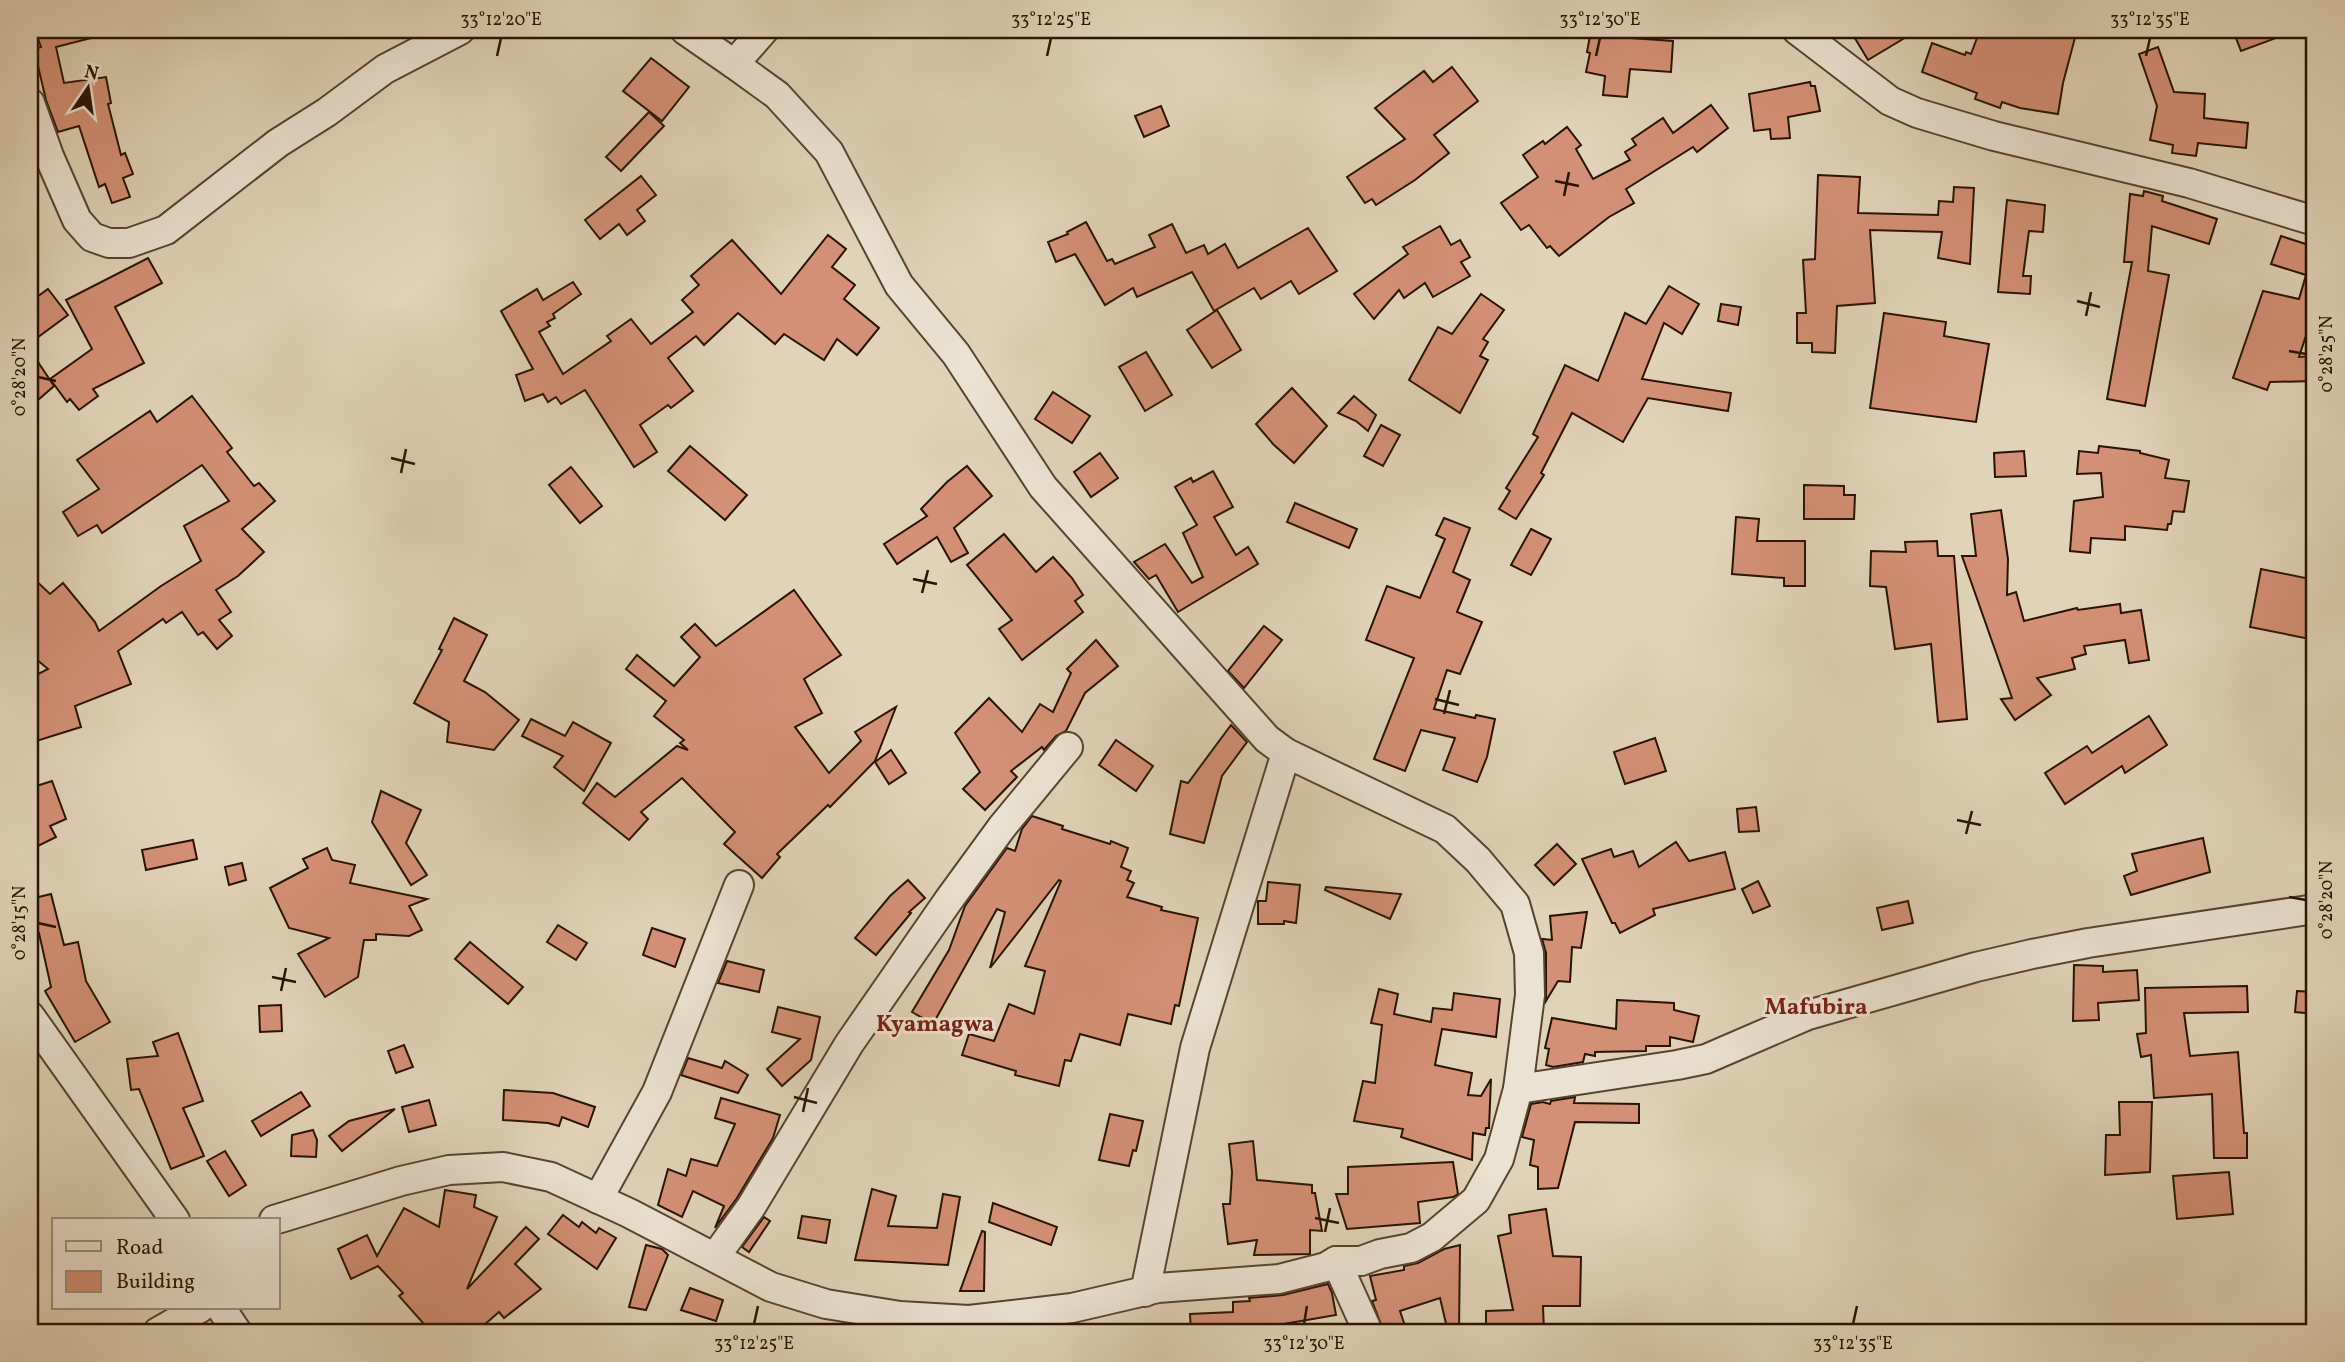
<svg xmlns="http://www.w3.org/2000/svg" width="2345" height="1362" viewBox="0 0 2345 1362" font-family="Vollkorn,serif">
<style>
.building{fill:#d49076;stroke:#291402;stroke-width:2}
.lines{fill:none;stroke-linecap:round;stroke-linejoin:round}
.minor-casing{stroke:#574430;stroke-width:32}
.minor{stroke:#ece2d1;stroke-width:28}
.ticks{fill:none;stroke:#291402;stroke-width:2.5}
.labels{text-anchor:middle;stroke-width:6;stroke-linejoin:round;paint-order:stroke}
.quarter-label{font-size:23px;font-weight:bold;fill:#7a1f14;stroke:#ece2d1}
.neatline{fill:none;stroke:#291402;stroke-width:2.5}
.ticks-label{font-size:18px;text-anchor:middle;fill:#291402}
</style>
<rect width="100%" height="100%" fill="#e1d3b8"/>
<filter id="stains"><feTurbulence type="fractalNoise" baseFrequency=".00286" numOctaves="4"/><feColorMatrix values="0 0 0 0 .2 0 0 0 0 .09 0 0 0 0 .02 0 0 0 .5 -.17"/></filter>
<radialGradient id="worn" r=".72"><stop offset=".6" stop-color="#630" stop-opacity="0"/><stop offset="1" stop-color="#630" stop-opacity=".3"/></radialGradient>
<g class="building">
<polygon points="35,30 98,30 99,36 56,47 64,83 106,77 111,103 108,104 121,155 125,153 133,174 123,178 130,197 112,203 105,184 99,187 79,126 58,132 46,100 34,49 41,47"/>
<polygon points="1591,30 1620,30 1618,37 1673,41 1671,72 1630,69 1627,97 1603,95 1605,76 1586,72 1590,53 1587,52"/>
<polygon points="1850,30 1918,30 1868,60"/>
<polygon points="1980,30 2077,30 2063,83 2058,114 2020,108 2002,102 2000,108 1975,99 1977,93 1922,72 1932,43 1965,55 1966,52 1971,54"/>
<polygon points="2233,30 2292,30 2292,32 2241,51"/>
<polygon points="2158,47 2174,92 2205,94 2204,118 2248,123 2246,148 2198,143 2196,156 2172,153 2173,145 2150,140 2157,106 2139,54"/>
<polygon points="651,58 689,87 662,121 623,91"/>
<polygon points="1452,67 1478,101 1434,135 1449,153 1415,180 1376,205 1372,199 1365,203 1347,177 1405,139 1375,108 1424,71 1433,82"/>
<polygon points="1810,82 1811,86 1815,86 1820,111 1788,117 1790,138 1771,139 1770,129 1754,131 1749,94"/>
<polygon points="1711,105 1728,128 1697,152 1693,147 1626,189 1634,203 1609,217 1559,256 1550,246 1547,248 1529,225 1521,230 1501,203 1538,177 1523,155 1543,141 1545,144 1567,127 1581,145 1576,149 1593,179 1630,160 1625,152 1636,145 1632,139 1663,118 1673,133"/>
<polygon points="1161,106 1169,126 1144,137 1135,116"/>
<polygon points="649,112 664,126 621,171 606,157"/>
<polygon points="1818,175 1860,177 1858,213 1938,215 1939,201 1953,202 1954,187 1974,188 1970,264 1938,258 1942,232 1870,230 1875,303 1837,306 1835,353 1812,352 1812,343 1797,343 1797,313 1806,313 1803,260 1815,259"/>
<polygon points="641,176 656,195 637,210 645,221 627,235 619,224 600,239 585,220"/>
<polygon points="2144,191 2163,196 2162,201 2217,219 2209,244 2152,226 2148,271 2169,275 2145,406 2107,399 2132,262 2124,262 2130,194 2143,196"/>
<polygon points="2007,200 2045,205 2043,232 2029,231 2023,276 2031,276 2030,294 1998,292"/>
<polygon points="1086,222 1107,261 1112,259 1115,264 1155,247 1149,235 1172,224 1186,253 1204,245 1208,254 1225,244 1238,268 1308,228 1337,271 1299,294 1291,281 1261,299 1254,288 1214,311 1192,272 1137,297 1133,288 1105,305 1075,254 1056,262 1048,242 1068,234 1067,232"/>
<polygon points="1440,226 1451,245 1460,240 1470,257 1461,262 1470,276 1433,297 1425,283 1404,298 1399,290 1374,319 1354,294 1408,254 1403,247"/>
<polygon points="828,235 846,249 832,267 855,285 844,299 879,328 857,355 837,339 824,360 784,334 775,344 738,313 704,345 696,336 668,358 693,391 671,408 668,405 640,425 657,452 634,467 585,390 561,404 556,397 548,402 543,394 525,401 516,375 533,369 501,311 537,289 543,300 573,282 581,294 553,314 555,318 547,322 550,326 539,332 563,374 611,341 607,336 631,319 651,344 693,312 682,300 699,285 691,276 732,240 781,294"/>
<polygon points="2281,236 2315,247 2315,308 2299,357 2315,356 2315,381 2270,382 2267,390 2233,378 2263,291 2299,299 2306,275 2271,264"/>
<polygon points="148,258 162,283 115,307 144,363 93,389 98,396 79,410 70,399 67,402 50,379 92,349 66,300"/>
<polygon points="1669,286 1699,304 1682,334 1664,323 1642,379 1731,393 1728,411 1648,398 1623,442 1572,413 1541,473 1544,475 1516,519 1499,509 1510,491 1506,488 1538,437 1533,434 1565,365 1598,381 1625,313 1646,324"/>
<polygon points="48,289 68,315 30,343 30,302"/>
<polygon points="1481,294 1504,310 1483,339 1488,342 1480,356 1488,360 1460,413 1409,380 1438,327 1452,334"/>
<polygon points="1721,304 1741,307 1738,325 1718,321"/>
<polygon points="1217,310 1241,350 1212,368 1187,330"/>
<polygon points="1884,313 1946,322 1944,336 1989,344 1976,422 1870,408"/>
<polygon points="30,350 54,386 30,407"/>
<polygon points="1146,352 1172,395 1145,411 1119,367"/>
<polygon points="1292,388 1327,426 1294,463 1273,444 1256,424"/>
<polygon points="1053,392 1090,416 1072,443 1035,419"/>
<polygon points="192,396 232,448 227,452 254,486 259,483 275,501 242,529 264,552 238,576 216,590 231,612 219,620 232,636 217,649 203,632 198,635 182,612 166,623 163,619 118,651 131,684 75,706 81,727 30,743 30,678 48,669 30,654 30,575 50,594 63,583 95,622 99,631 161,586 201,561 184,526 229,501 202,465 102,533 97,525 78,536 63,512 99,489 77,460 150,411 157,422"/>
<polygon points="1354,396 1376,415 1368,431 1356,421 1338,413"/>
<polygon points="1381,425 1400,435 1383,466 1364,456"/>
<polygon points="690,446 747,495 725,520 668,471"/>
<polygon points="2099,446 2140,451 2140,453 2169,460 2165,478 2189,481 2184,512 2173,511 2171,524 2168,524 2167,530 2125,526 2125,540 2091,538 2090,553 2070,551 2074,501 2103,497 2101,473 2077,474 2079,451 2098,453"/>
<polygon points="2024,451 2026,476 1995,477 1994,453"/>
<polygon points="1100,453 1118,478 1091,497 1074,472"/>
<polygon points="967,466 992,496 954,528 968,553 951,562 937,537 897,564 884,544 927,516 921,509 947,482"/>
<polygon points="571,467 602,506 580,523 549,485"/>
<polygon points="1213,471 1233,507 1214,517 1236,555 1248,547 1258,564 1178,612 1156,575 1149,579 1134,562 1165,544 1192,583 1203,577 1183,533 1197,525 1175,487 1191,478 1193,482"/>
<polygon points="1804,485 1844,486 1844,495 1855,495 1854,519 1804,519"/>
<polygon points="1295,503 1357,529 1349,548 1287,522"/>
<polygon points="2001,510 2008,559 2007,595 2016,592 2024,621 2077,608 2078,610 2120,604 2121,613 2141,610 2149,660 2129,663 2125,640 2084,646 2086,654 2072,658 2075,669 2037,678 2051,695 2015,720 2001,699 2012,698 1962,556 1976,556 1971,514"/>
<polygon points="1736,517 1759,519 1757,541 1805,541 1805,586 1784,586 1784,578 1732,574"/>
<polygon points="1444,518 1470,528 1453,572 1470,580 1457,612 1482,622 1460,674 1447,670 1434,709 1475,718 1476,715 1495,719 1487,757 1477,782 1443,770 1455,738 1421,730 1405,771 1374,759 1414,658 1366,640 1387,586 1420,598 1445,539 1436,535"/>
<polygon points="1531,529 1551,539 1531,575 1511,565"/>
<polygon points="1004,534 1036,572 1053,557 1072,578 1083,595 1075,601 1083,612 1022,660 999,629 1012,620 967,565"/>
<polygon points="1937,541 1938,556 1954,556 1967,719 1938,722 1931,644 1895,649 1886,587 1870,586 1871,551 1906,552 1905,542"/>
<polygon points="2261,569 2315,580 2315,640 2250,627"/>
<polygon points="794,590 841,655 804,679 822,713 795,727 829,773 861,741 855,732 896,707 875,761 830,807 828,805 777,854 780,857 762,878 724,844 735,832 682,778 641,812 648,819 629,840 583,803 597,783 615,797 677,746 688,750 680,743 684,740 654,716 666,701 626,669 637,655 674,686 700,657 681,637 695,624 716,646"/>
<polygon points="454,618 487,635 464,681 485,692 519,720 494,750 447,742 449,722 414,703 442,650 439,649"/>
<polygon points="1264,626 1282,640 1244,688 1228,671"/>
<polygon points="1096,640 1118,666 1085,693 1066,731 1056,736 1044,750 1042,747 1011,771 1017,777 985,810 963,789 980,772 955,733 989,698 1022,732 1040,704 1053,712 1071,673 1067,669"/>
<polygon points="2149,716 2167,745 2125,773 2122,766 2065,804 2045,773 2087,746 2092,753"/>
<polygon points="531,719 565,736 573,722 611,743 584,791 554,767 563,756 522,736"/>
<polygon points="1231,725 1247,742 1222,776 1204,843 1170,834 1181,781 1188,783"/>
<polygon points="1655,738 1666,771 1625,784 1614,752"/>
<polygon points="1116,740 1153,766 1136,791 1099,765"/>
<polygon points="891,750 906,773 889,784 875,762"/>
<polygon points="52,781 66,819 50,826 56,837 30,850 30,788"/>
<polygon points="381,791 421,810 406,843 427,875 411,885 372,822"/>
<polygon points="1756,807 1759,831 1739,832 1737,809"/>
<polygon points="1032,816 1063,826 1062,829 1110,844 1111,841 1128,848 1121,867 1131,871 1127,880 1134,883 1127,897 1162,907 1161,910 1198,918 1179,1006 1175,1005 1171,1024 1128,1014 1120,1045 1080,1034 1071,1061 1065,1060 1059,1086 1015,1075 1016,1071 962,1055 969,1034 994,1041 1009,1004 1034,1014 1045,971 1025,966 1061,881 1059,880 990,968 1005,912 997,909 933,1024 912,1012 949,950 965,906 1007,848 1015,851 1022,829"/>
<polygon points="2203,838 2210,872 2131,895 2124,876 2137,871 2132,854"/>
<polygon points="193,840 197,859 146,870 142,850"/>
<polygon points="1676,842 1689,861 1725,852 1735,889 1653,909 1655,915 1620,933 1615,923 1612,923 1582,859 1611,849 1614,857 1633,851 1639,867"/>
<polygon points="1557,844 1576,864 1554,885 1535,865"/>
<polygon points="327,848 332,860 355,865 350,883 427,899 409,906 422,930 409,936 376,934 376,940 364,940 358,977 325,997 298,954 329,938 289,928 270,888 308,868 303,859"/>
<polygon points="242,863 246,880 229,885 225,867"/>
<polygon points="908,880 925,898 909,912 911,913 876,955 855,938 890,896"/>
<polygon points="1758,881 1770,906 1753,913 1742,889"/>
<polygon points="1268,882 1300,885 1296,923 1284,921 1284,924 1258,924 1258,901 1266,901"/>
<polygon points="1326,887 1401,894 1390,919 1325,890"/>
<polygon points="51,894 64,945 78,942 86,981 110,1022 75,1042 45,991 51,987 39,933 33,935 30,919 30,899"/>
<polygon points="1908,901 1913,923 1882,930 1877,908"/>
<polygon points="1587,912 1581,948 1572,947 1570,982 1558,981 1546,1001 1546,953 1542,939 1552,940 1550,916"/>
<polygon points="558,925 587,943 576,960 547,942"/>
<polygon points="652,928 685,939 675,967 643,955"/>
<polygon points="470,942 523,987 508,1004 455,959"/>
<polygon points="727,961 764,970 759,992 718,983"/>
<polygon points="2074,965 2103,966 2103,972 2137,970 2139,1000 2098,1003 2099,1020 2073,1021"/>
<polygon points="2247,986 2248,1012 2184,1013 2190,1056 2238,1052 2244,1133 2247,1133 2247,1158 2214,1158 2212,1094 2154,1098 2151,1055 2141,1057 2137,1034 2146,1033 2145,988"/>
<polygon points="1379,989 1398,994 1394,1014 1431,1022 1433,1008 1452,1010 1454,993 1500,999 1496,1037 1442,1029 1435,1065 1472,1073 1468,1095 1481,1096 1491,1079 1489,1128 1486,1128 1485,1135 1473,1133 1472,1160 1401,1137 1403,1129 1354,1121 1363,1081 1375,1083 1382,1025 1371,1023"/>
<polygon points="2297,991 2315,992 2315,1014 2295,1012"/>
<polygon points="1617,1000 1674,1003 1674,1010 1699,1016 1693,1042 1670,1037 1670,1046 1646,1046 1646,1051 1595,1052 1595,1056 1585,1054 1583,1062 1553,1067 1546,1065 1549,1049 1545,1048 1552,1018 1616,1029"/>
<polygon points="281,1005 282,1031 260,1032 259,1006"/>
<polygon points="778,1007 820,1017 811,1060 782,1086 767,1069 800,1039 772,1032"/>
<polygon points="178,1033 203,1101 183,1108 204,1156 171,1169 139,1089 131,1090 127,1059 158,1056 153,1042"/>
<polygon points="404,1045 413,1067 396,1073 388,1051"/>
<polygon points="688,1058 722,1068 725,1061 748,1075 738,1093 681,1075"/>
<polygon points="504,1090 553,1093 595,1107 588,1127 562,1117 559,1126 548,1123 503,1120"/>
<polygon points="301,1092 310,1106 261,1136 252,1121"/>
<polygon points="1575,1097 1574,1103 1639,1104 1639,1123 1575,1122 1558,1188 1538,1189 1538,1167 1530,1165 1534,1140 1522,1137 1531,1104 1543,1102 1550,1104 1551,1101"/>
<polygon points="721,1098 780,1115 773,1138 737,1198 715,1228 724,1206 693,1191 682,1217 658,1205 668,1169 686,1176 691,1159 717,1166 735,1124 715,1118"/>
<polygon points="429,1100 436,1125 409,1132 402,1107"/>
<polygon points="2119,1102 2152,1102 2150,1172 2105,1175 2106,1135 2120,1135"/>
<polygon points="395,1109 342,1151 329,1136 349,1121"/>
<polygon points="1110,1114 1143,1121 1136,1151 1133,1150 1129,1166 1099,1160"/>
<polygon points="313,1130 317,1140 316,1157 291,1156 292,1135"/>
<polygon points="1253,1141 1257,1180 1312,1185 1312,1193 1315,1193 1322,1231 1310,1230 1310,1254 1254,1255 1257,1240 1228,1244 1223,1204 1230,1204 1232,1172 1229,1144"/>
<polygon points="225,1151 246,1185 229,1196 207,1161"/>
<polygon points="1453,1162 1458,1194 1453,1197 1418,1202 1420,1223 1347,1229 1336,1194 1348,1194 1348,1167"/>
<polygon points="2229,1172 2233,1214 2177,1219 2173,1176"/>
<polygon points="872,1189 896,1196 888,1226 937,1228 943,1194 960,1197 948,1265 855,1260"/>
<polygon points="445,1190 476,1195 474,1207 497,1217 467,1289 526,1227 539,1239 515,1264 541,1289 504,1318 499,1312 476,1332 431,1332 399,1296 403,1293 378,1266 351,1279 338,1249 367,1235 377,1256 404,1208 439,1227"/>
<polygon points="993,1203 1057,1227 1051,1245 989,1222"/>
<polygon points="1546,1209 1553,1256 1581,1257 1580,1306 1543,1306 1544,1332 1499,1332 1499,1328 1486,1329 1486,1311 1513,1310 1498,1236 1511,1233 1509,1215"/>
<polygon points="563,1215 579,1227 582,1222 596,1233 599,1228 616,1238 597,1269 548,1234"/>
<polygon points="802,1216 830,1220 826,1243 798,1238"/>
<polygon points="764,1217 770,1221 749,1252 742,1247"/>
<polygon points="982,1231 985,1232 984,1291 960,1291"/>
<polygon points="646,1245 662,1249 668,1255 646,1310 629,1307"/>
<polygon points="1460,1245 1459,1332 1448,1332 1440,1298 1400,1311 1407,1332 1384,1332 1372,1301 1376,1300 1370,1276 1404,1270 1404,1266 1418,1263 1444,1249"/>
<polygon points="1328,1284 1332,1293 1336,1315 1249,1330 1249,1332 1191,1332 1190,1314 1233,1312 1233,1302 1250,1301 1249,1298 1283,1295"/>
<polygon points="690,1288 723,1300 716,1321 681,1310"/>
</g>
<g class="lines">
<g class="minor-casing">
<g id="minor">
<polyline points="685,30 734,64"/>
<polyline points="1797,30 1890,101 1917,113 1994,136 2189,183 2315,221"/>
<polyline points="30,103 49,156 77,220 92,237 109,243 129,243 166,230 278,143 327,112 385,69 460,30"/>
<polyline points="30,1016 175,1220"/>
<polyline points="1518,1089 1677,1065 1706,1059 1808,1015 1976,967 2032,954 2088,943 2315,909"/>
<polyline points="598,1199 657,1092 739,885"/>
<polyline points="274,1220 401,1181 449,1170 503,1167 551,1177 629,1213 771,1287 826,1304 900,1316 969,1320 1072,1308 1158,1288 1279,1279 1326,1267 1336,1261 1361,1261 1380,1254 1411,1248 1432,1237 1476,1200 1499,1159 1518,1089 1530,995 1529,953 1515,904 1478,860 1445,829 1286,753 1267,739 1043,487 956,354 899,285 829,152 777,95 734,64 764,30"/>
<polyline points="715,1257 751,1207 849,1044 948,901 1002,827 1068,747"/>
<polyline points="1336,1261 1368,1332"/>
<polyline points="1145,1292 1195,1048 1286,753"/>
<polyline points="221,1308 237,1332"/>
<polyline points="158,1332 200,1308"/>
</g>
</g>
<use href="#minor" class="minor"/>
</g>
<path class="ticks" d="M497 56 501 38M1047 56 1051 38M1596 56 1600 38M2146 56 2150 38M1555 181 1579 186M1564 196 1569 172M2077 301 2100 307M2086 316 2091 292M2289 351 2306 354M38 377 56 381M391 458 415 464M401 473 406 449M913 579 937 584M922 593 928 570M1435 699 1459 705M1444 714 1450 690M1957 820 1981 825M1966 834 1972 811M2289 897 2306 900M38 923 56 927M272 977 296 982M281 991 286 968M794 1097 817 1103M803 1112 808 1088M1315 1218 1339 1223M1325 1232 1330 1208M754 1324 758 1306M1304 1324 1307 1306M1853 1324 1857 1306"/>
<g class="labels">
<g class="quarter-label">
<text x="1816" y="1014">Mafubira</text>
<text x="935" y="1031">Kyamagwa</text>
</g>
</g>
<rect width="2345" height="1362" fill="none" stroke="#e1d3b8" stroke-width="77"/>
<rect x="52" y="1218" width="228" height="91" fill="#ece2d1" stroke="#9e907e" stroke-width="2"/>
<rect x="66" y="1241" width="35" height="10" fill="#ece2d1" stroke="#9e907e" stroke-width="2"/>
<text x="116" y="1254" font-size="21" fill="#291402">Road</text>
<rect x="66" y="1271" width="35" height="21" fill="#d49076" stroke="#9e907e" stroke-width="2"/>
<text x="116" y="1288" font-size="21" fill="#291402">Building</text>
<g transform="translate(88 88) rotate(13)" stroke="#ece2d1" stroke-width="5" paint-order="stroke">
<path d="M0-5L12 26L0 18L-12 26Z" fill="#291402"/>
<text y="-10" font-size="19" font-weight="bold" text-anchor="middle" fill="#291402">N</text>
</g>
<rect x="38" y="38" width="2268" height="1286" class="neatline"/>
<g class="ticks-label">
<text x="501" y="25">33°12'20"E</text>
<text x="1051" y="25">33°12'25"E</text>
<text x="1600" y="25">33°12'30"E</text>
<text x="2150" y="25">33°12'35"E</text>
<text transform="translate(2326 354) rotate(-90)" y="6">0°28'25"N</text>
<text transform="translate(19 377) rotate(-90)" y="6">0°28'20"N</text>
<text transform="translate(2326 900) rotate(-90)" y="6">0°28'20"N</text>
<text transform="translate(19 923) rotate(-90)" y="6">0°28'15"N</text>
<text x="754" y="1349">33°12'25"E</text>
<text x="1304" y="1349">33°12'30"E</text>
<text x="1853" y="1349">33°12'35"E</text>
</g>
<rect width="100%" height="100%" filter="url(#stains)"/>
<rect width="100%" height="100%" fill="url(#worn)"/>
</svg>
